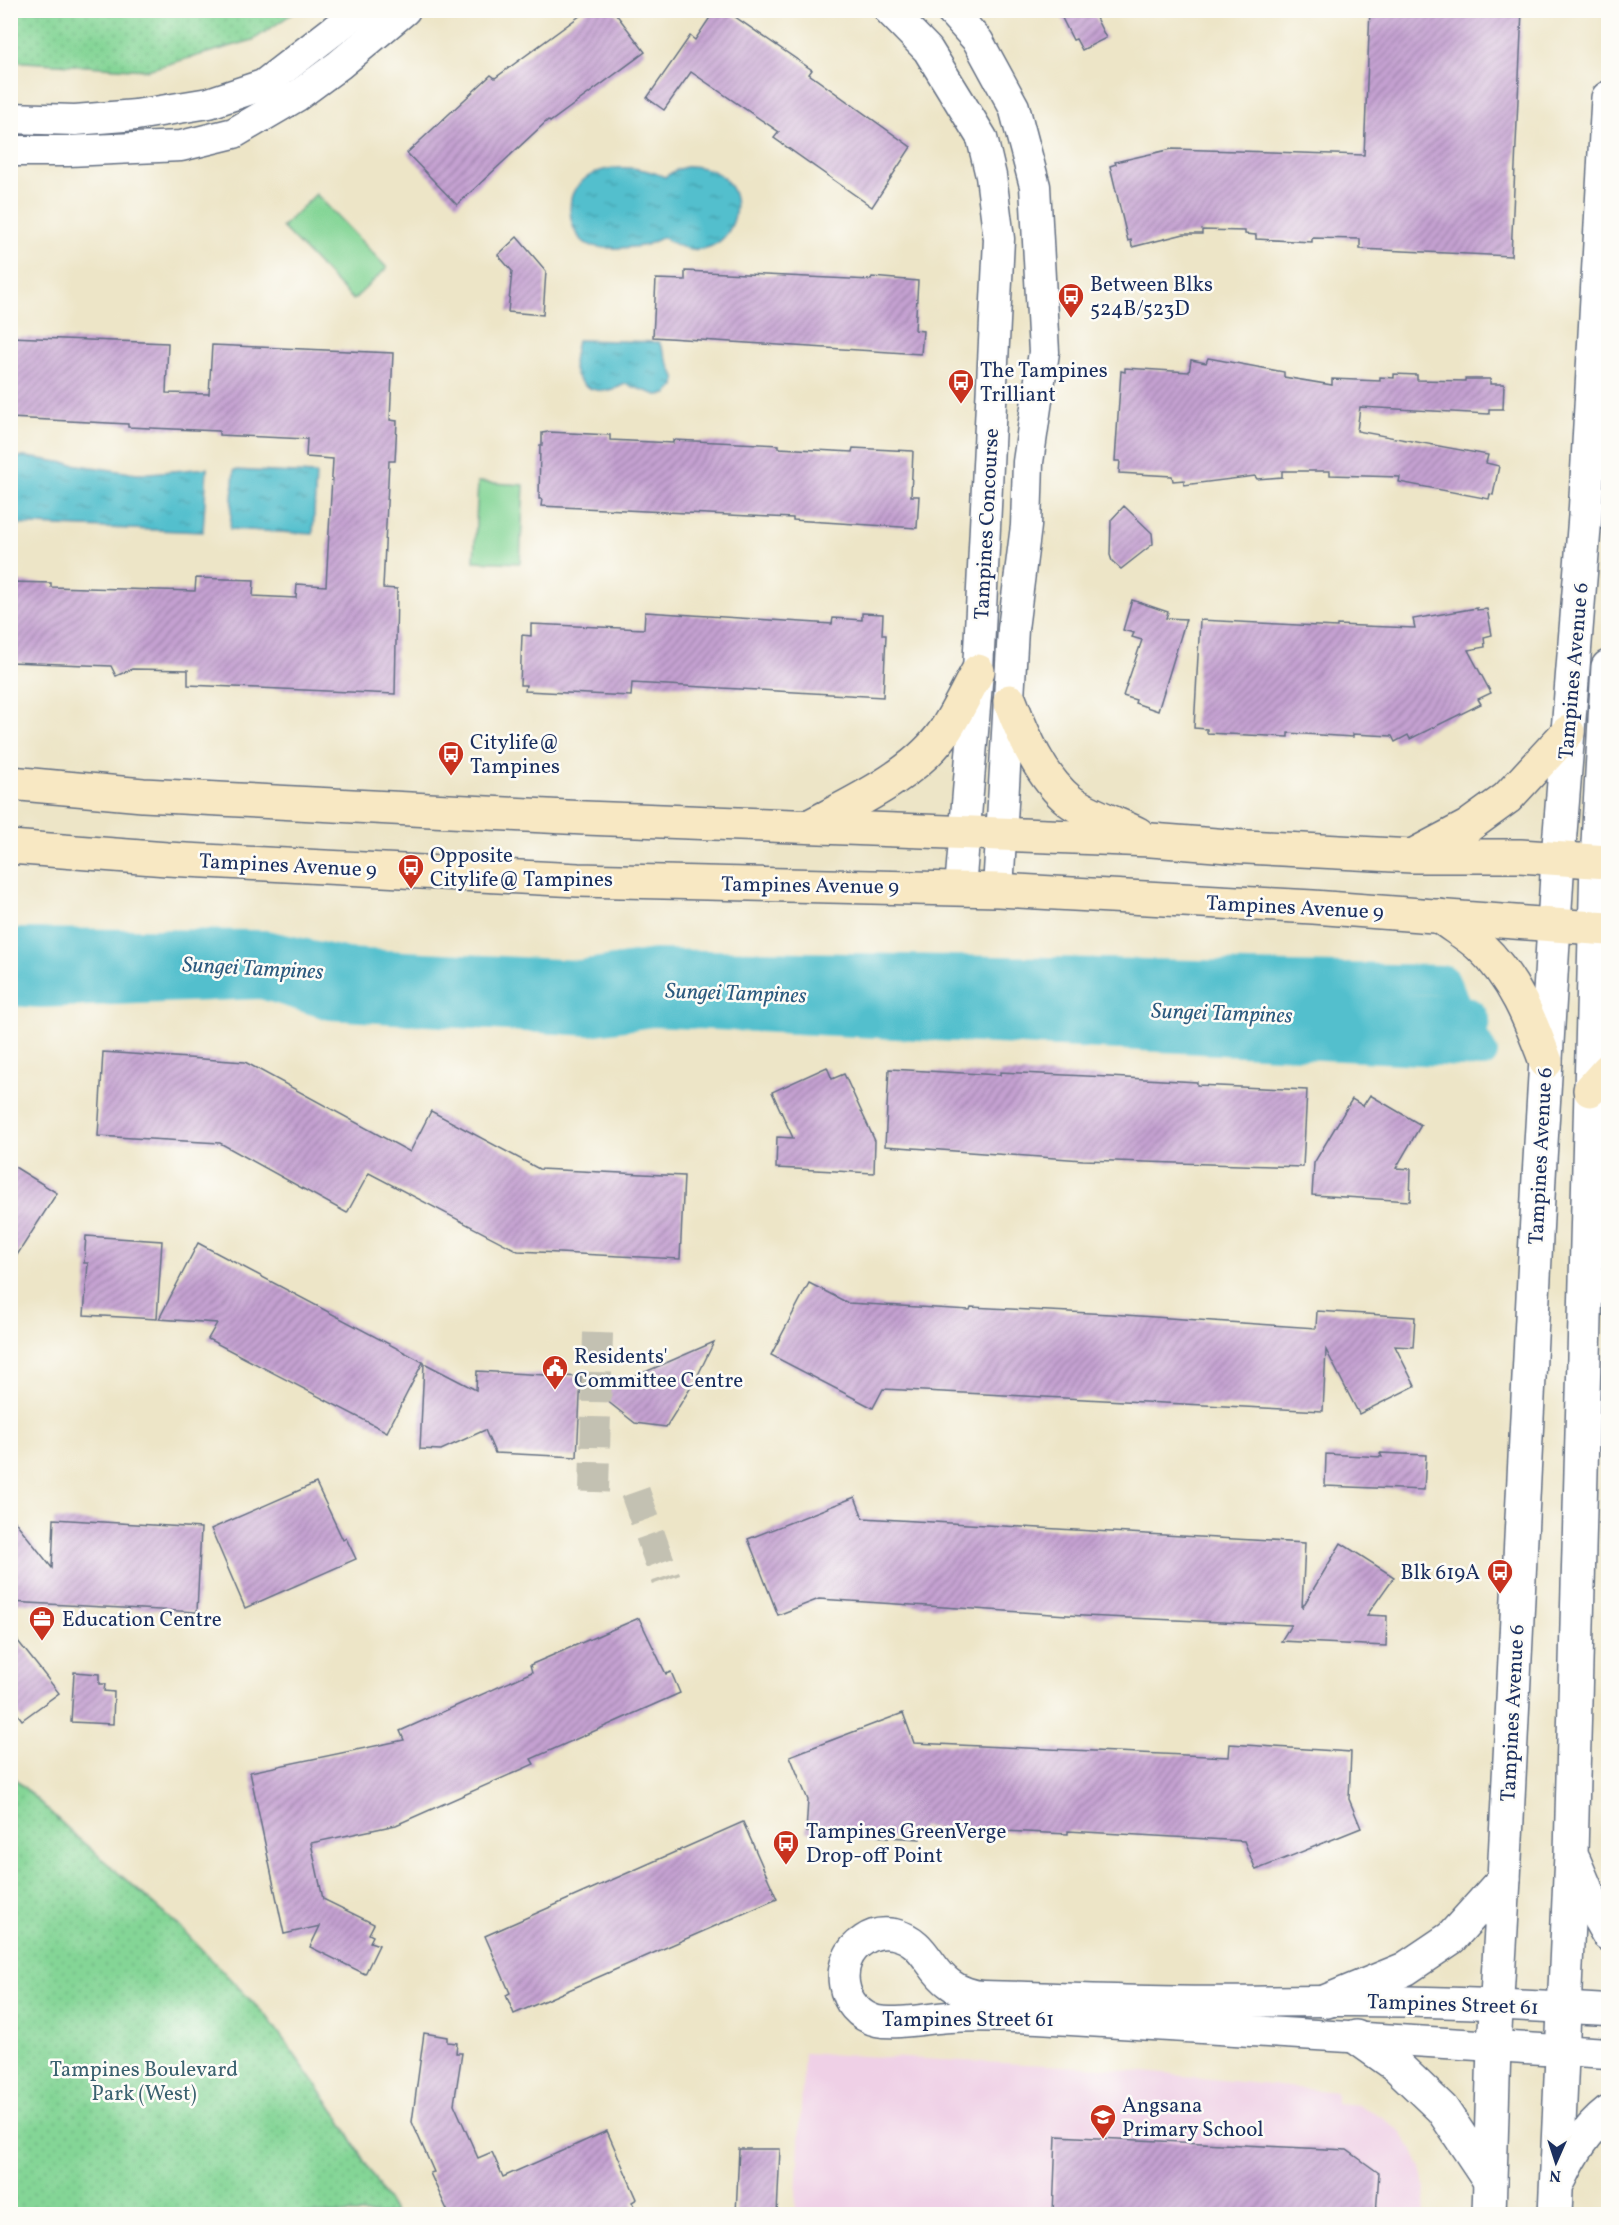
<svg xmlns="http://www.w3.org/2000/svg" width="1619" height="2225" viewBox="0 0 1619 2225" font-family="Vollkorn,serif">
<style>
.built{fill:#efd0e6}
.green{fill:url(#green-dots);stroke:#50827a;stroke-width:1.5}
.pitch{fill:#84d596;stroke:#50827a;stroke-width:1.5}
.water{fill:url(#water-ripples);stroke:#377796;stroke-width:1.5}
.lines{fill:none;stroke-linecap:round;stroke-linejoin:round}
.canal{stroke:#53bfcd;stroke-width:30}
.river{stroke:#53bfcd;stroke-width:51}
.building{fill:url(#building-hatch)}
.minor-tunnel{stroke:#c3c1b2;stroke-width:30;stroke-dasharray:30 15;stroke-linecap:butt}
.minor-casing{stroke:#646f83;stroke-width:33}
.tertiary-casing{stroke:#646f83;stroke-width:36}
.secondary-casing{stroke:#646f83;stroke-width:36}
.minor{stroke:#fff;stroke-width:30}
.tertiary{stroke:#fff;stroke-width:33}
.secondary{stroke:#f8e8c3;stroke-width:33}
.labels{text-anchor:middle;stroke-width:5;stroke-linejoin:round;paint-order:stroke}
.poi-label{font-size:21px;fill:#1b2f5e;stroke:#fdfcf7;text-anchor:start}
.street-label{font-size:21px;fill:#1b2f5e;stroke:#fdfcf7}
.park-label{font-size:21px;fill:#3a616f;stroke:#fdfcf7}
.water-label{font-size:22px;font-style:italic;fill:#2c5a7f;stroke:#fdfcf7}
</style>
<defs>
<pattern id="green-dots" width="8" height="8" patternUnits="userSpaceOnUse" patternTransform="scale(1.5)"><rect width="8" height="8" fill="#84d596"/><path d="M2 2h.1M6 6h.1" fill="none" stroke="#71b784" stroke-width="1.8" stroke-linecap="round"/></pattern>
<pattern id="water-ripples" width="26" height="14" patternUnits="userSpaceOnUse" patternTransform="scale(1.5)"><rect width="26" height="14" fill="#53bfcd"/><path d="M2 4q2-2 4 0t4 0M15 11q2-2 4 0t4 0" fill="none" stroke="#449caa"/></pattern>
<pattern id="building-hatch" width="6" height="6" patternUnits="userSpaceOnUse" patternTransform="scale(1.5)"><rect width="6" height="6" fill="#c5a1d1"/><path d="M-1 1l2-2M0 6l6-6M5 7l2-2" fill="none" stroke="#9f84ad"/></pattern>
</defs>
<rect width="100%" height="100%" fill="#fdfcf7"/>
<filter id="ink" filterUnits="userSpaceOnUse"><feTurbulence type="fractalNoise" baseFrequency=".0167" numOctaves="2"/><feDisplacementMap in="SourceGraphic" scale="12" xChannelSelector="R" yChannelSelector="G"/><feConvolveMatrix kernelMatrix="1 2 1 2 8 2 1 2 1" color-interpolation-filters="sRGB"/></filter>
<filter id="wash" filterUnits="userSpaceOnUse"><feTurbulence type="fractalNoise" baseFrequency=".008" numOctaves="4" result="noise"/><feDisplacementMap in="SourceGraphic" scale="24" xChannelSelector="R" yChannelSelector="G"/><feGaussianBlur stdDeviation="1.35" result="paint"/><feColorMatrix in="noise" values="0 0 0 0 0 0 0 0 0 0 0 0 0 0 0 0 0 1.4 0 .05"/><feComposite in="paint" operator="in"/></filter>
<g filter="url(#wash)">
<rect width="100%" height="100%" fill="#ede5c7"/>
<polygon class="built" points="804,2053 1106,2068 1336,2092 1336,2103 1359,2105 1384,2118 1400,2132 1412,2149 1421,2169 1426,2189 1424,2214 795,2214"/>
<g class="green">
<polygon points="10,11 11,10 296,11 253,40 147,70 11,61"/>
<polygon points="11,1775 78,1838 177,1924 269,2019 338,2116 395,2214 11,2214"/>
</g>
<g class="pitch">
<polygon points="316,194 387,268 353,300 282,227"/>
<polygon points="478,482 524,485 520,563 474,561"/>
</g>
<g class="water">
<path d="M689 166C773 170 731 287 663 237 656 240 649 245 642 246 628 248 595 251 584 242 576 236 573 228 571 218 569 209 570 195 576 188 596 161 638 165 665 177L676 170Z"/>
<path d="M577 340 659 342 676 379 675 386 667 394 657 395 625 384C605 395 581 393 574 369 571 361 576 348 577 340Z"/>
<polygon points="11,457 27,457 138,474 207,468 203,532 11,524"/>
<polygon points="234,470 316,474 313,534 230,529"/>
</g>
<g class="lines">
<polyline class="canal" points="10,943 265,945 347,963 579,975 654,964 1444,980 1464,1022 1483,1053 653,1012 590,1021 330,1005 261,984 41,993 10,991"/>
<polyline class="river" points="10,965 42,967 187,963 334,971 403,988 589,995 661,988 1464,1022"/>
</g>
<g id="blocks">
<g class="building">
<polygon points="588,10 613,10 645,52 550,122 548,120 457,205 407,153 491,75 495,78"/>
<polygon points="715,10 725,10 812,70 809,74 911,147 872,207 774,138 779,132 691,72 664,110 647,98 690,36 695,40"/>
<polygon points="1058,10 1092,10 1106,38 1082,50 1076,39 1073,40"/>
<polygon points="1370,10 1522,10 1511,256 1360,249 1360,239 1312,238 1312,242 1256,239 1256,235 1245,234 1245,231 1202,230 1202,234 1184,234 1132,247 1131,240 1128,241 1110,166 1116,164 1115,162 1172,149 1364,155"/>
<polygon points="517,237 546,271 543,315 508,312 512,271 498,255"/>
<polygon points="685,271 871,280 872,277 918,281 915,330 923,331 921,354 653,337 656,279 685,280"/>
<polygon points="10,337 168,343 166,393 209,394 212,345 393,353 390,420 397,421 395,461 389,461 383,588 397,589 395,694 188,685 188,670 132,669 116,676 111,666 10,662 10,582 51,583 51,587 195,591 196,578 254,580 253,596 296,598 297,584 326,586 333,459 306,457 307,439 219,435 219,431 128,427 128,424 10,418"/>
<polygon points="1208,358 1284,372 1284,377 1332,385 1332,379 1380,381 1380,377 1394,378 1394,374 1417,375 1417,380 1465,381 1465,379 1490,379 1490,384 1504,384 1503,409 1489,409 1489,414 1360,407 1357,431 1488,455 1486,463 1499,466 1493,495 1490,494 1489,499 1399,482 1400,477 1330,475 1330,471 1282,471 1282,477 1257,479 1255,476 1184,485 1184,480 1173,481 1172,476 1119,473 1120,461 1115,461 1121,371 1125,372 1125,368 1189,372 1191,360 1206,363"/>
<polygon points="549,432 610,435 610,440 673,443 673,440 779,445 779,448 852,452 853,448 913,451 911,496 919,496 917,528 793,520 793,518 541,506 542,499 539,499 540,445 542,445 542,433"/>
<polygon points="1124,506 1152,533 1153,544 1121,569 1112,561 1110,555 1111,520"/>
<polygon points="1132,600 1168,612 1166,618 1186,619 1158,711 1135,703 1136,700 1123,696 1142,640 1132,637 1134,633 1123,630"/>
<polygon points="1477,608 1477,610 1487,609 1492,635 1484,637 1485,647 1468,650 1491,693 1478,699 1481,704 1410,739 1408,735 1395,742 1392,736 1353,734 1353,737 1288,733 1288,737 1207,733 1207,729 1194,728 1200,620 1337,627 1337,625 1415,628 1413,619"/>
<polygon points="645,612 832,624 833,618 862,620 862,613 883,614 882,635 886,635 883,697 632,683 631,696 525,691 526,685 520,685 522,635 531,636 531,624 644,629"/>
<polygon points="103,1052 245,1062 410,1152 431,1111 539,1169 684,1176 680,1259 518,1251 369,1173 347,1213 220,1143 98,1136"/>
<polygon points="827,1067 832,1079 844,1074 875,1141 874,1173 776,1168 777,1137 793,1138 772,1092"/>
<polygon points="889,1069 1000,1075 1000,1072 1109,1077 1197,1082 1197,1085 1307,1090 1303,1167 1083,1160 885,1146"/>
<polygon points="1370,1095 1421,1125 1396,1168 1411,1169 1410,1201 1312,1195 1314,1163 1352,1099 1363,1106"/>
<polygon points="10,1164 57,1193 10,1266"/>
<polygon points="86,1236 162,1241 157,1319 84,1315 88,1263 84,1263"/>
<polygon points="198,1243 423,1362 387,1432 208,1339 217,1323 159,1319"/>
<polygon points="809,1283 848,1303 970,1310 971,1307 1110,1314 1316,1328 1317,1311 1415,1317 1413,1347 1395,1346 1415,1386 1359,1414 1326,1350 1323,1411 883,1389 873,1408 771,1355"/>
<polygon points="714,1342 695,1381 666,1427 635,1423 597,1393"/>
<polygon points="424,1363 476,1390 477,1371 581,1377 577,1457 495,1453 485,1430 441,1450 420,1449"/>
<polygon points="1380,1453 1426,1455 1424,1490 1325,1486 1326,1454 1382,1457"/>
<polygon points="316,1483 343,1540 346,1538 356,1559 245,1608 211,1529"/>
<polygon points="855,1497 863,1518 1305,1543 1302,1608 1341,1543 1394,1577 1367,1615 1387,1616 1386,1646 1281,1641 1291,1625 1083,1616 819,1599 778,1615 748,1539"/>
<polygon points="10,1515 52,1568 54,1519 201,1528 197,1612 10,1602"/>
<polygon points="639,1618 666,1674 671,1672 680,1693 531,1759 534,1764 396,1825 311,1843 323,1899 374,1924 369,1934 373,1936 370,1942 379,1945 365,1974 310,1947 320,1926 284,1934 250,1772 404,1740 400,1731 532,1672 530,1665"/>
<polygon points="10,1631 59,1693 22,1720 10,1704"/>
<polygon points="74,1672 99,1674 99,1684 105,1684 104,1691 114,1692 113,1724 71,1722"/>
<polygon points="903,1713 914,1743 1229,1757 1230,1744 1351,1752 1349,1799 1361,1828 1256,1870 1244,1841 1068,1831 1068,1834 921,1827 920,1839 806,1832 808,1800 790,1756"/>
<polygon points="743,1822 777,1899 514,2014 506,1995 510,1993 485,1936"/>
<polygon points="424,2033 447,2037 447,2042 457,2043 456,2053 462,2053 454,2104 478,2158 492,2152 503,2177 607,2131 637,2199 632,2202 638,2214 449,2214 430,2173 434,2172 412,2122"/>
<polygon points="1056,2136 1347,2150 1379,2173 1376,2214 1053,2214"/>
<polygon points="739,2149 780,2149 777,2214 736,2214"/>
</g>
</g>
</g>
<g filter="url(#ink)">
<use href="#blocks" fill-opacity="0" stroke="#646f83" stroke-width="1.5"/>
<g class="lines">
<g class="minor-tunnel">
<polyline points="594,1492 598,1333"/>
<polyline points="635,1492 666,1580"/>
</g>
<g class="minor-casing">
<g id="minor">
<polyline points="889,10 928,50 982,138 991,176 999,239 978,671 960,889"/>
<polyline points="950,10 978,41 1014,107 1035,186 1044,352 1028,462 1026,526 1013,629 998,890"/>
<polyline points="10,118 75,120 136,115 209,103 263,85 360,10"/>
<polyline points="10,151 68,151 181,146 234,133 297,96 339,65 405,10"/>
<path d="M1608 2010C1515 2005 1421 2000 1327 2001 1268 2001 1209 2003 1150 2001 1095 2000 1039 1997 984 1996 973 1996 959 1991 950 1984 927 1968 926 1941 894 1934 883 1932 872 1934 864 1940 831 1960 840 2012 877 2021 896 2025 929 2018 950 2017 979 2015 1009 2017 1038 2018L1608 2053"/>
</g>
</g>
<g class="tertiary-casing">
<g id="tertiary">
<polyline points="1574,1861 1596,1913 1608,1934"/>
<polyline points="1327,2001 1405,1969 1451,1938 1504,1879"/>
<polyline points="1356,2037 1397,2066 1442,2109 1490,2181"/>
<path d="M1560 2179C1572 2154 1586 2130 1608 2113"/>
<polyline points="1489,2214 1494,2046 1504,1879 1539,1177 1558,858 1585,516 1608,98"/>
<polyline points="1555,2214 1571,1854 1597,861 1608,667"/>
</g>
</g>
<g class="secondary-casing">
<g id="secondary">
<path d="M1010 701C1023 735 1041 778 1070 801 1084 812 1120 825 1138 834"/>
<polyline points="10,783 143,795 585,818 1151,840 1229,846 1412,856 1520,856 1608,862"/>
<path d="M810 826C853 803 912 776 942 735 956 715 966 692 978 671"/>
<polyline points="10,847 167,859 578,880 998,890 1313,907 1608,929"/>
<polyline points="1416,854 1467,827 1507,798 1568,732"/>
<path d="M1439 916C1452 926 1468 935 1480 946 1514 978 1530 1019 1546 1062"/>
<polyline points="1590,1090 1608,1070"/>
</g>
</g>
<use href="#minor" class="minor"/>
<use href="#tertiary" class="tertiary"/>
<use href="#secondary" class="secondary"/>
</g>
</g>
<defs>
<g id="bus-pin" transform="scale(1.35)"><path d="M0 17L-7.5 6A9.5 9.5 0 1 1 7.5 6Z" fill="#c8321e" stroke="#fdfcf7"/><path d="M-5-6H5V4H4V6H2V4H-2V6H-4V4H-5ZM-3.5-4V0h7V-4ZM-3.5 1.2v1.5H-2V1.2ZM2 1.2v1.5H3.5V1.2Z" fill="#fff"/></g>
<g id="civic-pin" transform="scale(1.35)"><path d="M0 17L-7.5 6A9.5 9.5 0 1 1 7.5 6Z" fill="#c8321e" stroke="#fdfcf7"/><path d="M-.6-6.5H3V-4.5H.6V-3L4-1V1h2V6H-6V1h2V-1L-.6-3ZM-1.2 2.5V6h2.4V2.5Z" fill="#fff"/></g>
<g id="office-pin" transform="scale(1.35)"><path d="M0 17L-7.5 6A9.5 9.5 0 1 1 7.5 6Z" fill="#c8321e" stroke="#fdfcf7"/><path d="M-6-3h4V-5.5h4V-3h4V5H-6ZM-1-4.5V-3h2v-1.5ZM-6 0V1H6V0Z" fill="#fff"/></g>
<g id="school-pin" transform="scale(1.35)"><path d="M0 17L-7.5 6A9.5 9.5 0 1 1 7.5 6Z" fill="#c8321e" stroke="#fdfcf7"/><path d="M0-5L7-2L0 1L-7-2ZM-4 1L0 2.5L4 1V4Q0 6-4 4Z" fill="#fff"/></g>
</defs>
<g fill-rule="evenodd">
<use href="#bus-pin" x="1071" y="296"/>
<use href="#bus-pin" x="961" y="382"/>
<use href="#bus-pin" x="451" y="754"/>
<use href="#bus-pin" x="411" y="867"/>
<use href="#civic-pin" x="555" y="1368"/>
<use href="#bus-pin" x="1500" y="1572"/>
<use href="#office-pin" x="42" y="1619"/>
<use href="#bus-pin" x="786" y="1843"/>
<use href="#school-pin" x="1103" y="2117"/>
</g>
<g class="labels">
<g class="poi-label">
<text x="1090" y="291">Between Blks<tspan x="1090" dy="24">524B/523D</tspan></text>
<text x="980" y="377">The Tampines<tspan x="980" dy="24">Trilliant</tspan></text>
<text x="470" y="749">Citylife@<tspan x="470" dy="24">Tampines</tspan></text>
<text x="430" y="862">Opposite<tspan x="430" dy="24">Citylife@ Tampines</tspan></text>
<text x="574" y="1363">Residents'<tspan x="574" dy="24">Committee Centre</tspan></text>
<text x="1480" y="1579" text-anchor="end">Blk 619A</text>
<text x="62" y="1626">Education Centre</text>
<text x="806" y="1838">Tampines GreenVerge<tspan x="806" dy="24">Drop-off Point</tspan></text>
<text x="1122" y="2112">Angsana<tspan x="1122" dy="24">Primary School</tspan></text>
</g>
<g class="street-label">
<text transform="translate(986 524) rotate(-87)" y="7">Tampines Concourse</text>
<text transform="translate(1573 671) rotate(-85)" y="7">Tampines Avenue 6</text>
<text transform="translate(288 865) rotate(3)" y="7">Tampines Avenue 9</text>
<text transform="translate(810 885) rotate(1)" y="7">Tampines Avenue 9</text>
<text transform="translate(1295 907) rotate(3)" y="7">Tampines Avenue 9</text>
<text transform="translate(1540 1156) rotate(-87)" y="7">Tampines Avenue 6</text>
<text transform="translate(1512 1713) rotate(-87)" y="7">Tampines Avenue 6</text>
<text transform="translate(1453 2004) rotate(2)" y="7">Tampines Street 61</text>
<text x="968" y="2026">Tampines Street 61</text>
</g>
<g class="park-label">
<text x="144" y="2076">Tampines Boulevard<tspan x="144" dy="24">Park (West)</tspan></text>
</g>
<g class="water-label">
<text transform="translate(253 967) rotate(3)" y="8">Sungei Tampines</text>
<text transform="translate(736 992) rotate(2)" y="8">Sungei Tampines</text>
<text transform="translate(1222 1012) rotate(2)" y="8">Sungei Tampines</text>
</g>
</g>
<rect width="1619" height="2225" fill="none" stroke="#fdfcf7" stroke-width="36"/>
<g transform="translate(1556 2162) rotate(183)" stroke="#fdfcf7" stroke-width="4.5" paint-order="stroke">
<path d="M0-4.5L10 22L0 15L-10 22Z" fill="#1b2f5e"/>
<text y="-9" font-size="16" font-weight="bold" text-anchor="middle" fill="#1b2f5e">N</text>
</g>
</svg>
